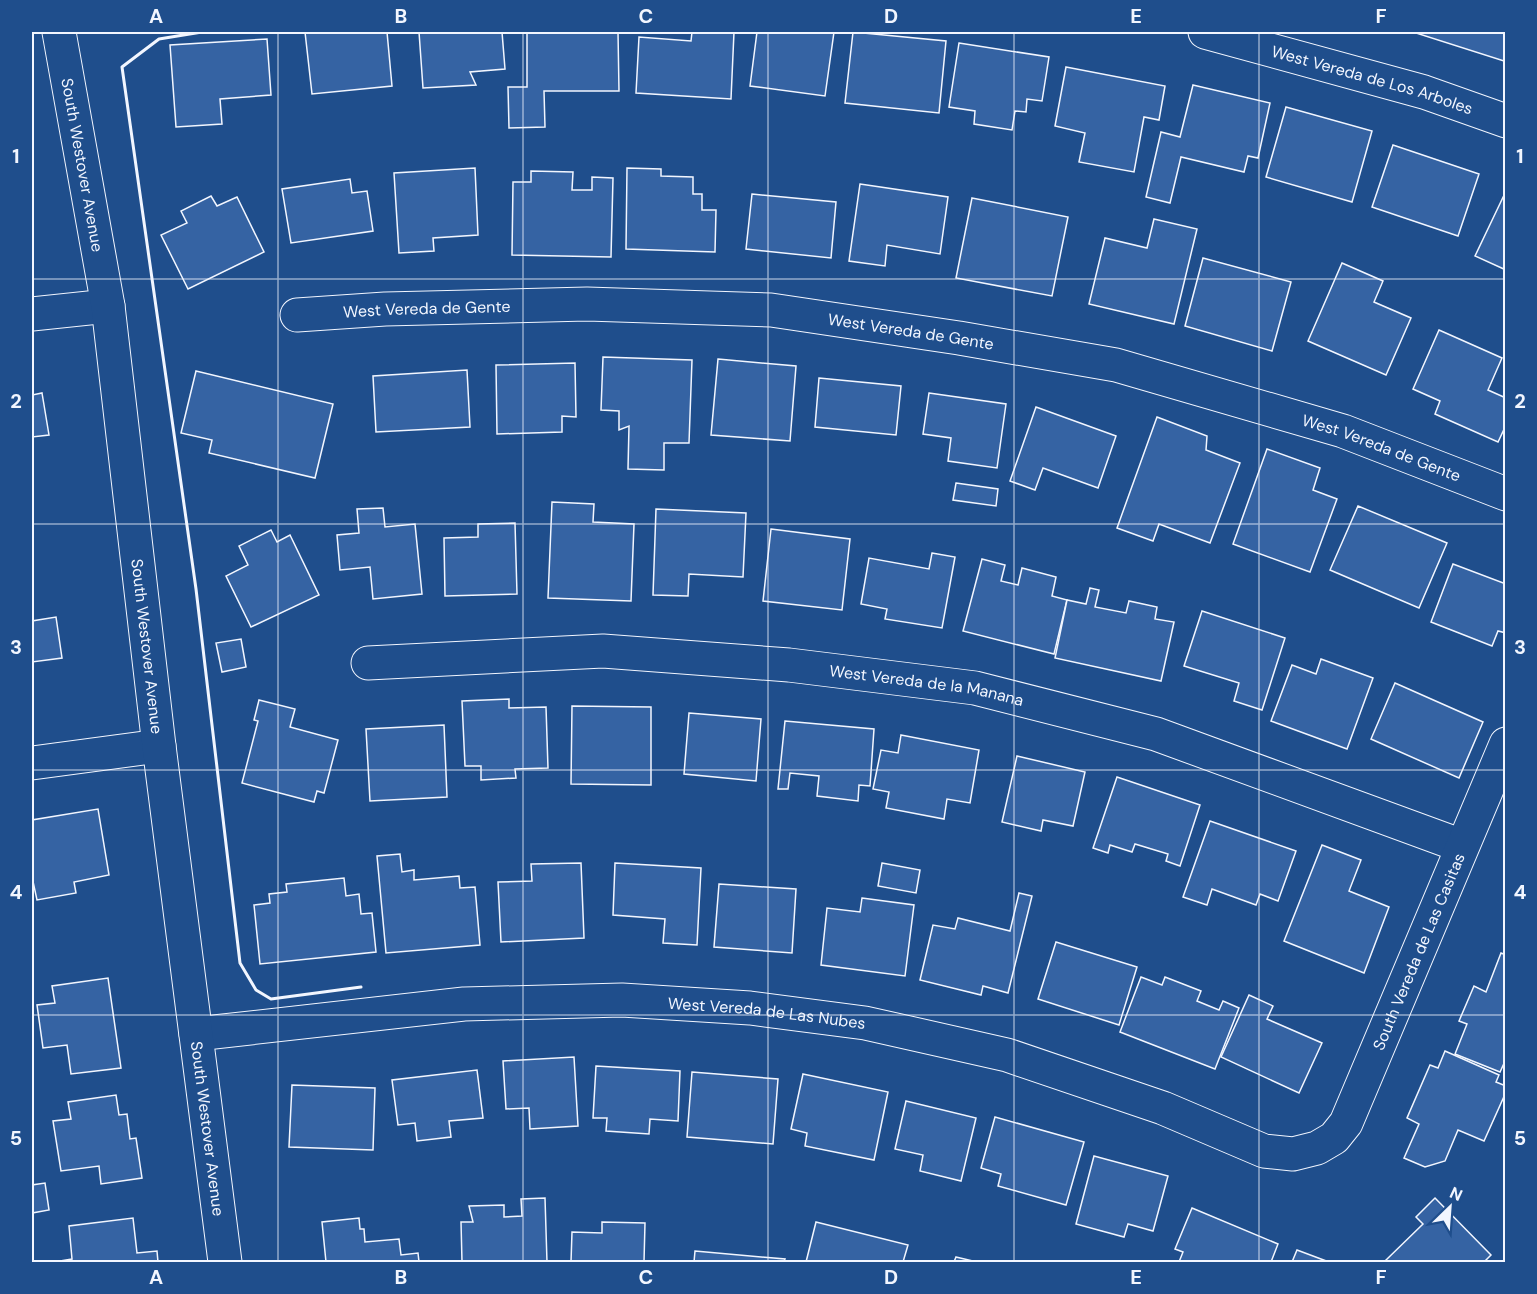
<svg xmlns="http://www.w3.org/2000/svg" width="1537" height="1294" viewBox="0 0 1537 1294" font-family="'DM Sans',sans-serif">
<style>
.building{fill:#3563a3;stroke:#f2f6ff;stroke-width:1.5}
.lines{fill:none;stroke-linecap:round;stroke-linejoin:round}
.minor-casing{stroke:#f2f6ff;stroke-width:35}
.tertiary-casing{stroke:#f2f6ff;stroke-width:35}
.minor{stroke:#1f4e8c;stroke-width:33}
.tertiary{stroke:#1f4e8c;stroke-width:33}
.wall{stroke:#f2f6ff;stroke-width:3}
.grid{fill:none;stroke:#f2f6ff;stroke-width:1.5;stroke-opacity:0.55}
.labels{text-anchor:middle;stroke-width:4.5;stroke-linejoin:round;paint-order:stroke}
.street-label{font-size:16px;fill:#f2f6ff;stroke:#1f4e8c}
.neatline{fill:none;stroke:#f2f6ff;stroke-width:2}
.grid-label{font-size:20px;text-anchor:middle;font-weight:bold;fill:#f2f6ff}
</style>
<rect width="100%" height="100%" fill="#1f4e8c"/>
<g class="building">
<polygon points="305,32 387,32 392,86 312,94"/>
<polygon points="419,32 502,32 505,69 470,72 476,85 423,88"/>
<polygon points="527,32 618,32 619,91 544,91 545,127 509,128 508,87 527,87"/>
<polygon points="692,32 734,32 731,99 636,93 639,37 691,41"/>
<polygon points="757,32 834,32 825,96 750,86"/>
<polygon points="853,32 946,41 939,113 845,103"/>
<polygon points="1416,32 1506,32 1504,61 1416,33"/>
<polygon points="267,39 271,95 220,99 222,124 176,127 170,45"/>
<polygon points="959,43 1049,57 1042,101 1027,99 1026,112 1015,111 1012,130 974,124 975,111 949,107"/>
<polygon points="1066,67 1165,86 1159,120 1144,117 1134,172 1079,162 1085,133 1055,126"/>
<polygon points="1193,85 1270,103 1258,158 1248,156 1244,172 1181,157 1170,203 1146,197 1161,132 1180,137"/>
<polygon points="1286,107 1372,131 1352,202 1266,177"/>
<polygon points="1393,145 1479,174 1458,236 1372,207"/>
<polygon points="475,168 478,235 433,238 434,251 399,253 394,173"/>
<polygon points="627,168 661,169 661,176 693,177 693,194 702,194 702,210 716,210 715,252 626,249"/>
<polygon points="531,171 573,172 572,190 592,190 592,177 613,178 611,257 512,255 513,182 531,182"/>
<polygon points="350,179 352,193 367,191 373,231 291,243 282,189"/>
<polygon points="860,184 948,197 940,254 887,245 885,266 849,261"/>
<polygon points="1506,191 1506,270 1475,256"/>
<polygon points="752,194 836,202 831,258 746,249"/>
<polygon points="211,196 217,206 237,197 264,252 188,289 161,235 187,223 181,211"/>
<polygon points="972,198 1068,217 1052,296 956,278"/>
<polygon points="1154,219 1197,229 1174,324 1089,304 1105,238 1147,248"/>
<polygon points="1203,258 1291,282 1272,351 1185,326"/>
<polygon points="1342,263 1383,281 1374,302 1411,318 1386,375 1308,341"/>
<polygon points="1439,330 1502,358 1488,390 1506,398 1506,425 1498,442 1435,414 1440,401 1413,389"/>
<polygon points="603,357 692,360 689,443 664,443 664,470 628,469 629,426 619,430 619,411 601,410"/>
<polygon points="718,359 796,366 790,441 711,435"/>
<polygon points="575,363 576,417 562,416 562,432 497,434 496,365"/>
<polygon points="467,370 470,427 376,432 373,376"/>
<polygon points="196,371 333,404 315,478 209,453 212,440 181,433"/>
<polygon points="819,378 901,386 896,435 815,427"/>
<polygon points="42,393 49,435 32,437 32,395"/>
<polygon points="929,393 1006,404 997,468 948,461 951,438 923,434"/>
<polygon points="1036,407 1116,436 1098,488 1043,468 1035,490 1010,481"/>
<polygon points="1157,417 1207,436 1206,450 1240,463 1210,543 1159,524 1153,541 1117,528"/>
<polygon points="1267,449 1320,468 1313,490 1337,499 1310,572 1233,544"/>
<polygon points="956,483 998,489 996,506 953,500"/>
<polygon points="552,502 594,504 593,522 634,524 631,601 548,598"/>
<polygon points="1358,506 1447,543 1419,608 1330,570"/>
<polygon points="383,508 385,527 415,524 422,594 373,599 370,567 340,570 337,535 359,533 357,509"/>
<polygon points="656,509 746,513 743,577 689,574 688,596 653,595"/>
<polygon points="515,523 517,594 445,596 444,538 478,537 478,524"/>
<polygon points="771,529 850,539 842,610 763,601"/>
<polygon points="271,530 277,542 290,535 319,595 251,627 226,576 248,565 239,546"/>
<polygon points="932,553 955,557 942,628 885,619 887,609 861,604 869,558 929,569"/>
<polygon points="982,559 1005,565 1001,581 1018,585 1022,568 1056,577 1052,596 1067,600 1054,654 963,631"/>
<polygon points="1453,564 1506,584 1506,633 1498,631 1492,646 1431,622"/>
<polygon points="1090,588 1099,590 1095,607 1126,613 1129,601 1157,607 1155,619 1174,622 1161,681 1055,658 1067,600 1086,604"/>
<polygon points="1202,611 1285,638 1262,710 1234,701 1239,683 1184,666"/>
<polygon points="56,617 62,658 32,662 32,621"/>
<polygon points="241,639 246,667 222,672 216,643"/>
<polygon points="1321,659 1373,678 1347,749 1271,721 1292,665 1316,674"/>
<polygon points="1395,683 1483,722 1459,778 1371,739"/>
<polygon points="509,699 509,708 546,707 548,768 515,769 516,778 481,780 481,766 465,766 462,701"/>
<polygon points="259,700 295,709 290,727 338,740 324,793 317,791 314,802 242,783 258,721 254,720"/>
<polygon points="572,706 651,707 651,785 571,784"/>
<polygon points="689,713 761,719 756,781 684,774"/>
<polygon points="785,721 874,729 870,786 859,785 858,801 817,796 819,776 790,773 788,789 778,789"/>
<polygon points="444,725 447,797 370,801 366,729"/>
<polygon points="901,735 979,750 970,803 947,799 944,819 886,808 889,792 873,789 881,750 898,753"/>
<polygon points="1017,756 1085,772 1073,826 1043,820 1041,831 1002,822"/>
<polygon points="1117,777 1200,805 1180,866 1166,861 1168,854 1135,844 1132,852 1110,845 1108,853 1093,848"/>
<polygon points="98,809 109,875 74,882 76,893 37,900 32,877 32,820"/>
<polygon points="1210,821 1296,851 1278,901 1260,894 1256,905 1212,889 1207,905 1183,897"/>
<polygon points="1322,845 1361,860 1349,891 1389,907 1364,973 1284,941"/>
<polygon points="400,854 402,872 414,870 414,880 459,876 460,888 475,887 480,945 386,953 377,856"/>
<polygon points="581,863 584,938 501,942 498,882 532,881 531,864"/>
<polygon points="615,863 701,868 697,945 663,943 665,919 613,915"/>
<polygon points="882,863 920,870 916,893 878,886"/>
<polygon points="344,878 346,896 359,894 361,914 372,913 376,952 260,964 254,905 270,903 269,894 287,892 286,884"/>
<polygon points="719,884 796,889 792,953 714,947"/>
<polygon points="1019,893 1032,896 1008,993 983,986 981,995 920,980 933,925 955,929 958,918 1010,931"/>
<polygon points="862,898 914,905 905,976 821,965 827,908 860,912"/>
<polygon points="1056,942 1137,967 1119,1025 1038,999"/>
<polygon points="1501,953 1506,955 1506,1059 1500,1072 1455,1054 1467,1024 1459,1021 1474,986 1486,992"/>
<polygon points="1141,977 1162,985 1165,977 1201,991 1197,1001 1219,1010 1223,1001 1239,1008 1215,1069 1120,1032"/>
<polygon points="108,978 121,1068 71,1074 67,1045 43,1048 37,1005 55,1003 52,986"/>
<polygon points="1249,995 1273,1006 1267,1019 1322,1043 1299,1093 1221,1057"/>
<polygon points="1445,1051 1499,1075 1496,1082 1506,1086 1506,1092 1484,1141 1458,1130 1445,1161 1425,1167 1404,1158 1419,1124 1407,1118 1430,1065 1438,1068"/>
<polygon points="574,1057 578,1126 530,1129 529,1108 506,1109 503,1061"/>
<polygon points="596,1066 680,1071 678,1121 650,1119 649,1134 606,1131 607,1118 593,1118"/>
<polygon points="477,1070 483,1118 449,1121 451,1137 417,1141 415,1123 398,1125 392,1080"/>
<polygon points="692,1072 778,1079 773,1144 687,1137"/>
<polygon points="803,1074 888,1092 874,1160 805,1146 807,1133 791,1129"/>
<polygon points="292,1085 375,1088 373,1150 289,1147"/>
<polygon points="116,1095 119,1115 127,1114 130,1139 136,1138 142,1178 101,1184 99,1166 61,1171 53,1121 71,1119 68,1102"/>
<polygon points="906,1101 976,1118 961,1181 920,1171 923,1155 895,1149"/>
<polygon points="995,1117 1084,1142 1066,1205 998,1186 1001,1174 981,1168"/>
<polygon points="1094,1156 1168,1176 1153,1231 1128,1224 1124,1237 1076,1224"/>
<polygon points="45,1183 49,1210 32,1213 32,1185"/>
<polygon points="545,1198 547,1262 462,1262 461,1222 473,1222 469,1206 504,1205 504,1217 522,1216 521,1199"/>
<polygon points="1435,1198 1491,1255 1484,1262 1384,1262 1423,1224 1416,1217"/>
<polygon points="1192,1208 1278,1244 1271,1262 1179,1262 1183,1252 1175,1249"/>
<polygon points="133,1218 137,1253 157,1251 158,1262 54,1262 72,1259 69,1226"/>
<polygon points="359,1218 360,1229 364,1229 365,1242 399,1239 401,1255 418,1253 419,1262 326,1262 322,1222"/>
<polygon points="602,1222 645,1223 644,1262 571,1262 572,1232 602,1233"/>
<polygon points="816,1222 908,1245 903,1262 806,1262"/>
<polygon points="1297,1250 1329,1262 1292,1262"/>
<polygon points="695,1251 785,1259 784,1262 694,1262"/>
<polygon points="956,1257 977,1262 954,1262"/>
</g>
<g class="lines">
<g class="minor-casing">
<g id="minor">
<path id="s1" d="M1205 32 1424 92 1506 121"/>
<polyline points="32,314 108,306"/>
<path id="s2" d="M297 315 385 309 587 304 771 310 959 338 1116 365 1343 431 1506 494"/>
<path id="s3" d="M368 663 603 651 789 665 975 688 1156 734 1462 846"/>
<polyline points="32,763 159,746"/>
<path id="s4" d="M196 1034 464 1004 622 1000 750 1008 865 1023 1007 1055 1163 1108 1264 1151 1293 1154 1317 1148 1334 1138 1346 1123 1506 744"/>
</g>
</g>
<g class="tertiary-casing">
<g id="tertiary">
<path id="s5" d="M59 32 108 306 159 746 225 1262"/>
</g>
</g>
<use href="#minor" class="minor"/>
<use href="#tertiary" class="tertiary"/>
<polyline class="wall" points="202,32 159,39 122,67 196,589 240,963 256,990 271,999 361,987"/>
</g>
<path class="grid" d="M278 32V1262M523 32V1262M768 32V1262M1014 32V1262M1259 32V1262M32 279H1506M32 524H1506M32 770H1506M32 1015H1506"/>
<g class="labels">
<g class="street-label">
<text dy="6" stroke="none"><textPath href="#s1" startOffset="174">West Vereda de Los Arboles</textPath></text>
<text dy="6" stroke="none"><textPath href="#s5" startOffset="135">South Westover Avenue</textPath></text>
<text dy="6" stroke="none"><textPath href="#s2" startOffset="130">West Vereda de Gente</textPath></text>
<text dy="6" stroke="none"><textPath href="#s2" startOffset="616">West Vereda de Gente</textPath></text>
<text dy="6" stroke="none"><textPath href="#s2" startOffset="1102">West Vereda de Gente</textPath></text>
<text dy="6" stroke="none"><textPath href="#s5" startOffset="621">South Westover Avenue</textPath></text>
<text dy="6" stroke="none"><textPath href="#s3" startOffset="561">West Vereda de la Manana</textPath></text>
<text dy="6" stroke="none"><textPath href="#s4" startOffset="1371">South Vereda de Las Casitas</textPath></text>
<text dy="6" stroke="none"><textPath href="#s4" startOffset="573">West Vereda de Las Nubes</textPath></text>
<text dy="6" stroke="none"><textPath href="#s5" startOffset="1107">South Westover Avenue</textPath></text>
</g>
</g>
<rect width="1537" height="1294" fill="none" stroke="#1f4e8c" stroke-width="66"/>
<g transform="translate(1450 1207) rotate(25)" stroke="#1f4e8c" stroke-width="4.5" paint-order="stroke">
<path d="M0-4.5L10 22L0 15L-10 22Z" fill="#f2f6ff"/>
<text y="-9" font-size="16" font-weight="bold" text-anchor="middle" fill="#f2f6ff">N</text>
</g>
<rect x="33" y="33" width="1471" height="1228" class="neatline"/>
<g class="grid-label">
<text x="156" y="23">A</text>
<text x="401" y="23">B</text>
<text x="646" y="23">C</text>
<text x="891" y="23">D</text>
<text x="1136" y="23">E</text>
<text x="1381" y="23">F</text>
<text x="16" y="163">1</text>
<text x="1520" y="163">1</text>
<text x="16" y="408">2</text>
<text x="1520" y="408">2</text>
<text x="16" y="654">3</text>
<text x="1520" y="654">3</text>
<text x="16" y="899">4</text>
<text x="1520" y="899">4</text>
<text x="16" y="1145">5</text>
<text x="1520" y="1145">5</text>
<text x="156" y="1284">A</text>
<text x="401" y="1284">B</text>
<text x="646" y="1284">C</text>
<text x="891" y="1284">D</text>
<text x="1136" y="1284">E</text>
<text x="1381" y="1284">F</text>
</g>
</svg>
